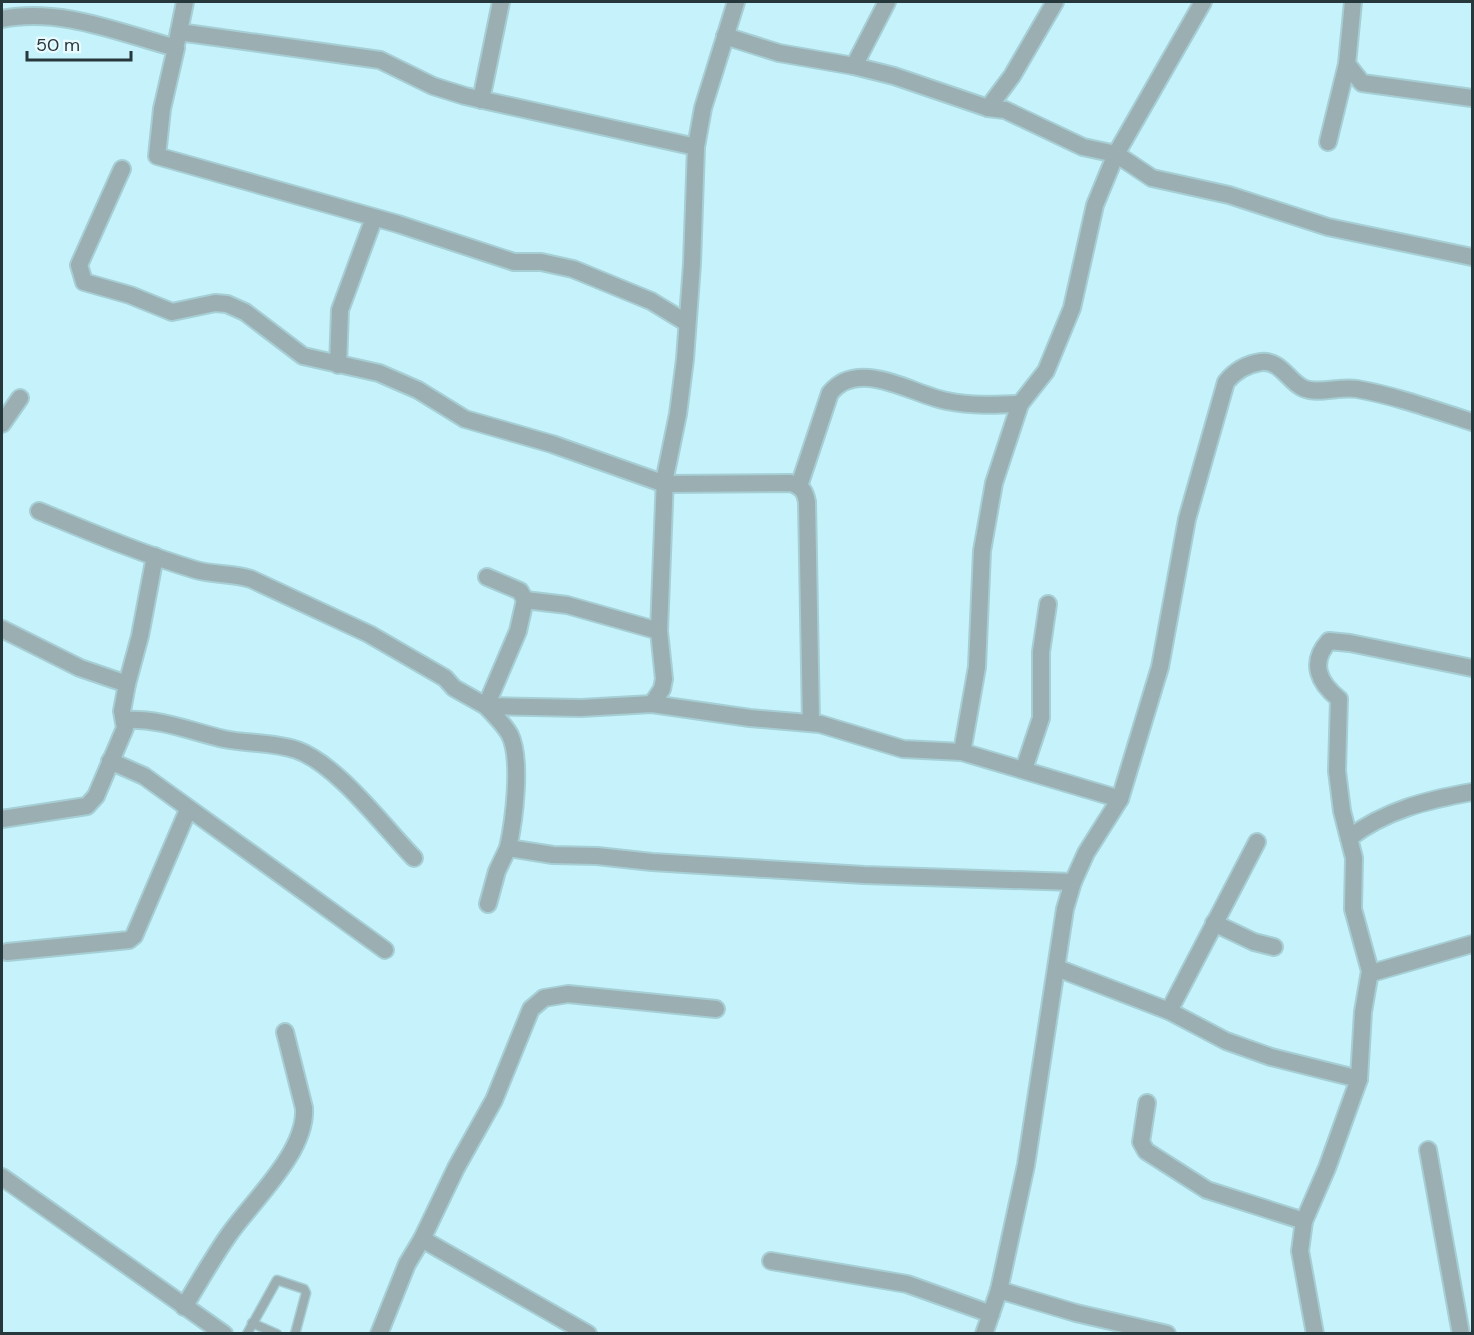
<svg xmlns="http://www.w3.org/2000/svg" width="1474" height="1335" viewBox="0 0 1474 1335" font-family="'DM Sans',sans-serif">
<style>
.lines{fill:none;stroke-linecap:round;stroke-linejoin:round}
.service-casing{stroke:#a6ced5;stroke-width:11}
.minor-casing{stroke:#a6ced5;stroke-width:20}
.tertiary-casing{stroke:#a6ced5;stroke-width:20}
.service{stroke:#9baeb2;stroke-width:8}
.minor{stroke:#9baeb2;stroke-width:16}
.tertiary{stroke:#9baeb2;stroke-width:16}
</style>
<rect width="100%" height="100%" fill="#c6f3fb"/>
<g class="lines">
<g class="service-casing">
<g id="service">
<polyline points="252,1323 277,1334"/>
<polyline points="247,1334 277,1280 304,1289 306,1293 295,1334"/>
</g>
</g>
<g class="minor-casing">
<g id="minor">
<polyline points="1353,2 1347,64 1362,83 1472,98"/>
<path d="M2 19C60 7 120 33 176 48L162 109 157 156 398 224 514 262H541L573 269 651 301 687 323"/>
<polyline points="179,32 380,60 433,86 465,96 696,147"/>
<polyline points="725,36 779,53 854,66 894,76 988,108 1005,110 1083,147 1116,154 1152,178 1229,195 1328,227 1472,257"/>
<polyline points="177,41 185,2"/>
<polyline points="854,66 887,2"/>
<polyline points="481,100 501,2"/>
<polyline points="988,108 1012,76 1055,2"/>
<polyline points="1328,142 1347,64"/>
<path d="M122 169 79 265 84 282 130 295 172 312 215 303 227 304 245 312 303 356 379 373 418 390 465 419 552 444 665 484 791 483C802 487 805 491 807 502L811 723"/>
<polyline points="338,365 340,310 374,218"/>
<polyline points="2,424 20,398"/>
<path d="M799 486 830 393C859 357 913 395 947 401 971 406 996 405 1020 404"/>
<path d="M39 511C90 532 142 554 196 570 214 575 232 573 251 579L369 634 445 678 454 688 486 706 581 708 652 704 750 718 820 724 903 749 962 752 1120 799"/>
<path d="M487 577 520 591 525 600 518 631 486 706C494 715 504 724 510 735 522 760 514 821 508 848L553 855 597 856 652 862 864 875 1073 882"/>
<polyline points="525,600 567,605 659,631"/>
<polyline points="2,629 80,668 127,684 122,711 125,728 96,796 87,806 2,819"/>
<polyline points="127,684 140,636 155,556"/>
<polyline points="652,704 662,689 664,679 659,631 665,477 678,414 685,359 692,264 696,147 703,108 736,2"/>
<path d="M125 720C160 718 190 731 224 739 248 744 273 742 297 750 338 765 383 826 414 858"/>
<polyline points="962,752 977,667 982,551 994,483 1020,404 1046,371 1072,308 1095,205 1116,154 1203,2"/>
<polyline points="110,761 144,776 385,950"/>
<polyline points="1024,769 1041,718 1041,652 1048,604"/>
<path d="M1349 838C1386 810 1427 800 1472 792"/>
<polyline points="488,904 497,871 508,848"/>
<polyline points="1214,923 1254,942 1274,947"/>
<polyline points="7,952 129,940 134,936 188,810"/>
<polyline points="1057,968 1169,1011 1226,1041 1271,1057 1359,1079"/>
<polyline points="1370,971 1375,972 1472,944"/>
<polyline points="1169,1011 1257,842"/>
<polyline points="1147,1103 1141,1142 1146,1151 1207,1190 1304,1221"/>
<polyline points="1428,1150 1461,1334"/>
<polyline points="422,1239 588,1334"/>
<polyline points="771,1261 907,1284 991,1314"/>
<path d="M999 1290 1026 1165 1065 909 1073 882 1086 853 1120 799 1160 667 1187 519 1226 382C1235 371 1247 364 1261 362 1281 360 1288 381 1303 388 1318 395 1340 386 1357 389 1396 396 1435 410 1472 422"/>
<path d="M184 1307C198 1284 212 1259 228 1236 252 1201 307 1152 304 1108L285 1032"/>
<polyline points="379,1334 407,1264 422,1239 456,1168 494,1100 531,1009 544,998 568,994 716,1009"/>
<polyline points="984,1334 999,1290 1076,1313 1167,1334"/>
<path d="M1315 1334 1300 1251 1304 1221 1327 1168 1359 1079 1363 1012 1370 971 1353 909 1354 858 1342 811 1337 771 1339 699C1319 683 1309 663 1329 641L1350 643 1472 668"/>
</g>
</g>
<g class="tertiary-casing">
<polyline id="tertiary" points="2,1177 224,1334"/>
</g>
<use href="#service" class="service"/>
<use href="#minor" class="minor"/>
<use href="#tertiary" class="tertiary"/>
</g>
<rect width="1474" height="1335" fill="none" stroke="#26383b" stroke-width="6"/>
<path d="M27 51v9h104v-9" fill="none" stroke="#26383b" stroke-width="3"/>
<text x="36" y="51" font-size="18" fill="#26383b" stroke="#e9fafe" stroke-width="4.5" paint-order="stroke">50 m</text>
</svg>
